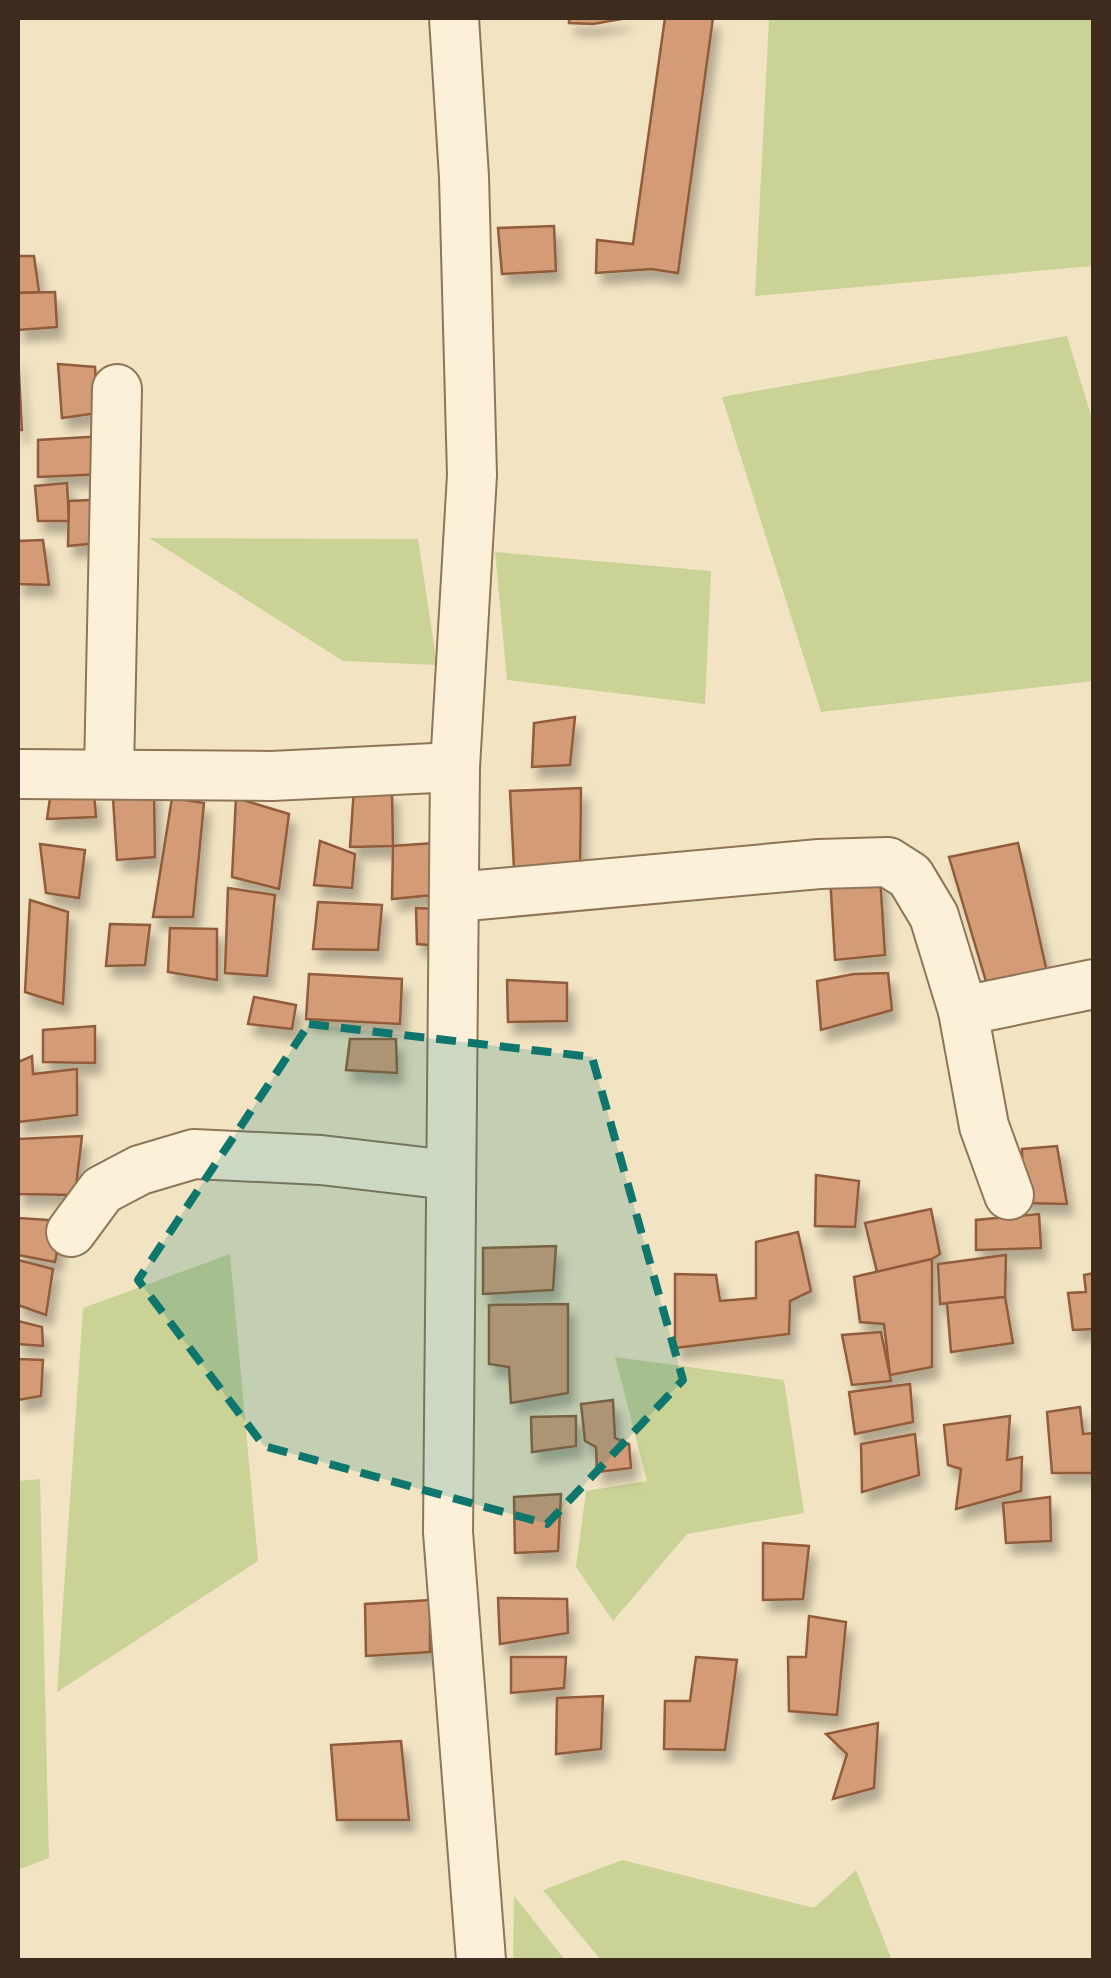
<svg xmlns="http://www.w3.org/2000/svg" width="1111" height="1978" viewBox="0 0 1111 1978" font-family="Literata,serif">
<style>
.green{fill:#cbd296}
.building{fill:#d49c76;stroke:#905c3b;stroke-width:2.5;filter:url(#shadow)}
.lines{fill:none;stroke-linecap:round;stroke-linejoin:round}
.minor-casing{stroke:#8e7558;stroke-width:52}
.minor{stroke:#fcf1d8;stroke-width:48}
.marked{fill:#0f766e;fill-opacity:0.2;stroke:#0f766e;stroke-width:8;stroke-dasharray:20 12;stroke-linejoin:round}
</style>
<defs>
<filter id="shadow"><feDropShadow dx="6" dy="11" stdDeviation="5" flood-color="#0004"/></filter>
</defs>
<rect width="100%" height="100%" fill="#f2e4c3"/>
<g class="green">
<polygon points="769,18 1093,18 1093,266 755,296"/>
<polygon points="1067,336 1093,422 1093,681 821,712 722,397"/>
<polygon points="149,538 418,539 437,665 343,661"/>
<polygon points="495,552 711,571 705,704 507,680"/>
<polygon points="230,1254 258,1561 57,1692 83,1308"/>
<polygon points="615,1357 784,1380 804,1513 687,1534 613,1621 576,1567 586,1491 647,1481"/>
<polygon points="40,1479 49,1858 18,1870 18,1481"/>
<polygon points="622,1860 814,1908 856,1870 892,1960 601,1960 543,1890"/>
<polygon points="514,1896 565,1960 513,1960"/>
</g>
<g class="building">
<polygon points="569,18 627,18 593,24 569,23"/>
<polygon points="665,18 713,18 678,273 651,269 596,273 597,240 633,244"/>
<polygon points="554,226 556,271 502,274 498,228"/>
<polygon points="18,256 34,256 39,292 18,293"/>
<polygon points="55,292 57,327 18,330 18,293"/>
<polygon points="18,355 22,430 18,430"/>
<polygon points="58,364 95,367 98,413 62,418"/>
<polygon points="104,436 106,474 38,477 38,440"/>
<polygon points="67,483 69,521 38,521 35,486"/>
<polygon points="110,499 107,542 68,546 69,501"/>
<polygon points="43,540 49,585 18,584 18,541"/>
<polygon points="575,717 570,765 532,767 534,723"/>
<polygon points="112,783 154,789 155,857 117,860"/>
<polygon points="354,788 392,792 393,846 350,847"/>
<polygon points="581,788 580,872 514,868 510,791"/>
<polygon points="51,791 94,793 96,817 47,819"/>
<polygon points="172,798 204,803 193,917 153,917"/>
<polygon points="236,798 289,814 279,889 232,877"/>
<polygon points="320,841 355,854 352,888 314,885"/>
<polygon points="447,842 443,894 392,899 393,846"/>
<polygon points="1018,843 1049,981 988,988 949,857"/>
<polygon points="40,844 85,850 79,898 46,893"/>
<polygon points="830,875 880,876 885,955 835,960"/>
<polygon points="228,888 275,895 267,976 225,973"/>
<polygon points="30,900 68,912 63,1004 25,992"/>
<polygon points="318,902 382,905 378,950 313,949"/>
<polygon points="416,908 455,910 454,947 417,944"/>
<polygon points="110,924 150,925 145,965 106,966"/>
<polygon points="170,928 217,929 217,980 168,972"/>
<polygon points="888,973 892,1010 821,1030 817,981 854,974"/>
<polygon points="309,974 402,979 400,1024 306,1019"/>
<polygon points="507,980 567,983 567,1021 508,1022"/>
<polygon points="254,997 296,1005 292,1029 248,1024"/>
<polygon points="95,1026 95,1063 43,1062 43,1030"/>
<polygon points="350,1039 396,1039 397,1073 346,1070"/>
<polygon points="32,1056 33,1074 77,1069 77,1115 18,1122 18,1062"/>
<polygon points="82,1136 75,1195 18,1194 18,1139"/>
<polygon points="1057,1146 1067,1204 1023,1203 1022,1149"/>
<polygon points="816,1175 859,1181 855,1227 815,1226"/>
<polygon points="931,1209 940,1254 932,1259 877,1272 865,1223"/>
<polygon points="1039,1214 1041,1248 976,1250 976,1220"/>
<polygon points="18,1218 63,1221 55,1262 18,1255"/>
<polygon points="798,1232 811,1291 790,1301 789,1334 675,1348 675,1274 716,1275 720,1301 756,1298 756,1242"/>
<polygon points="556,1246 553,1290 483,1294 483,1248"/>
<polygon points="1006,1255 1005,1297 940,1304 938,1264"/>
<polygon points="932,1259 932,1367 890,1375 884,1324 860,1322 854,1277"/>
<polygon points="18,1260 53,1269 46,1315 18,1305"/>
<polygon points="1094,1273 1094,1329 1073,1330 1068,1293 1086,1292 1084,1275"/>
<polygon points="1005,1297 1013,1343 951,1352 947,1303"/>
<polygon points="568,1304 568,1393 511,1403 509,1367 489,1364 489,1305"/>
<polygon points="18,1321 42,1327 43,1346 18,1344"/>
<polygon points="881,1332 891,1381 852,1385 842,1335"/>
<polygon points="18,1359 43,1360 41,1396 18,1400"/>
<polygon points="910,1384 913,1422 855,1434 849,1392"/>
<polygon points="613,1400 615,1438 629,1444 631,1468 597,1472 596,1447 585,1441 581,1404"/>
<polygon points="1080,1407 1083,1434 1094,1433 1094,1473 1052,1473 1047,1412"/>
<polygon points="576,1416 576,1446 532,1452 531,1417"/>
<polygon points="1010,1416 1007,1460 1022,1457 1021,1491 956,1509 961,1469 948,1465 944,1425"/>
<polygon points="915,1434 919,1475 862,1492 861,1444"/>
<polygon points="561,1494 558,1551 515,1553 514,1497"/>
<polygon points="1050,1497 1051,1541 1006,1543 1003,1503"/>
<polygon points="763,1543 809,1546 803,1599 763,1600"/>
<polygon points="498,1598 567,1599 568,1633 500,1644"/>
<polygon points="430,1600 430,1652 366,1656 365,1604"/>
<polygon points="809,1616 846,1622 837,1715 789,1711 788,1657 806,1657"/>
<polygon points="511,1657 566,1657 564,1688 511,1693"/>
<polygon points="696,1657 737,1660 725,1750 664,1749 665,1701 690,1701"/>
<polygon points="603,1696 601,1749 556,1754 557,1698"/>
<polygon points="878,1723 874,1788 833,1799 847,1754 826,1734"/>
<polygon points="401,1741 409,1820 337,1820 331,1745"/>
</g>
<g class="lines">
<g class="minor-casing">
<g id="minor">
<polyline points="454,18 464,177 472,475 455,767 448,1532 481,1960"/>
<polyline points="109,773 117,389"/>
<polyline points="18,774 272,776 455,767"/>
<polyline points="456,897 819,864 888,862 910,876 934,916 963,1011 984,1126 1009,1195"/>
<polyline points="963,1011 1094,984"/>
<polyline points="71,1232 102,1190 140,1170 194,1154 321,1160 449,1175"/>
</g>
</g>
<use href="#minor" class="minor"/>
</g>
<path class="marked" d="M309 1024 592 1057 683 1380 547 1524 264 1446 138 1280Z"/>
<rect width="1111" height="1978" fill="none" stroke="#3d2c1d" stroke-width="40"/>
</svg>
